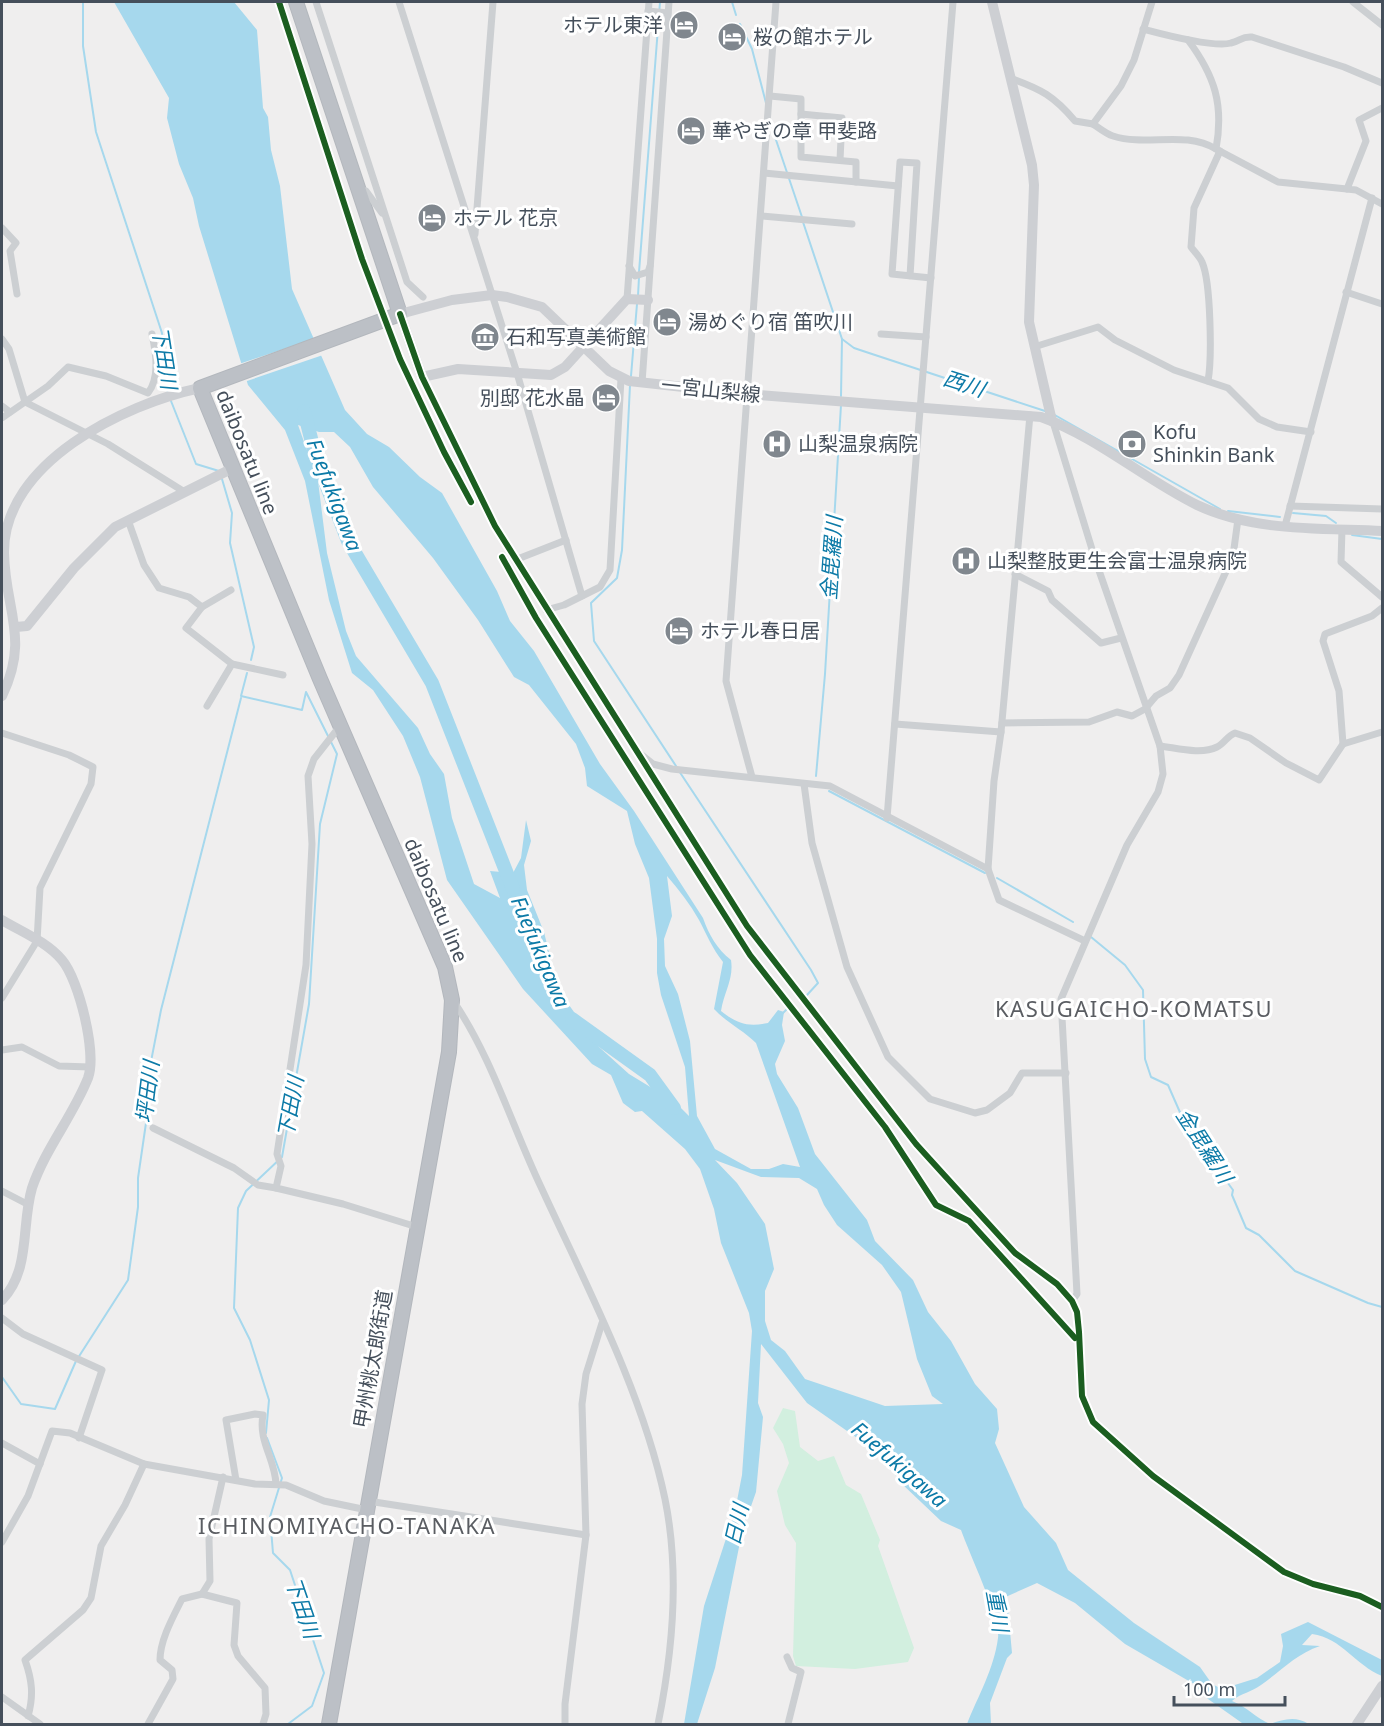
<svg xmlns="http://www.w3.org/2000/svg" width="1384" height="1726" viewBox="0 0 1384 1726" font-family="'Noto Sans','Noto Sans JP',sans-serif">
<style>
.green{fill:#d2efdf}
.water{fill:#a6d8ed;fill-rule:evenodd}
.pier{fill:#efeeee}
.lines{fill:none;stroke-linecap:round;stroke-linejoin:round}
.stream{stroke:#a6d8ed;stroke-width:2}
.river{stroke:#a6d8ed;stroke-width:14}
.highway-casing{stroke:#b3b7bd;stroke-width:16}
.street{stroke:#cccfd2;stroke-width:7}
.secondary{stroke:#cdcfd3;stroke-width:10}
.highway{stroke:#bcc0c6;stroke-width:14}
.cycleway-casing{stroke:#fff;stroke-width:10}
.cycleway{stroke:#1b5e20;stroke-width:6}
.labels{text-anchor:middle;stroke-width:6;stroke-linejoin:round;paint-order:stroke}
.poi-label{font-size:20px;fill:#454f5b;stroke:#fff;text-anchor:start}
.street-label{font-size:20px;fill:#454f5b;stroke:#fff}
.water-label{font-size:21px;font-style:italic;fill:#0c7aa7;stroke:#fff}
.quarter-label{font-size:22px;letter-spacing:1.5px;fill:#5a5d62;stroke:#fff}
</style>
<rect width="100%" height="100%" fill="#efeeee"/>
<polygon class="green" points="783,1408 795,1411 800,1447 818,1461 834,1456 846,1485 861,1494 880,1540 878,1546 914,1648 908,1662 855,1669 796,1666 793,1656 796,1543 785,1525 777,1491 789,1463 783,1444 773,1428"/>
<path class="water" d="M114 2H234L257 30 263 108 268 117 271 150 280 186 292 289 345 410 367 434 389 447 420 477 442 493 497 591 510 621 534 651 600 764 634 811 703 918C709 935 717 949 731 960 734 979 724 992 721 1011 737 1024 748 1027 768 1023L778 1010 784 1012 782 1025 785 1041 775 1064 777 1074 798 1108 815 1154 867 1220 875 1241 913 1280 928 1312 951 1341 975 1384 997 1409 999 1429 995 1443 1024 1507 1056 1543 1068 1570 1134 1623 1200 1667 1212 1684 1222 1689 1257 1678 1280 1662 1283 1646 1281 1634 1308 1622 1382 1660V1676C1355 1665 1342 1638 1312 1634L1302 1645 1320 1646C1296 1654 1281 1671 1261 1685 1252 1692 1241 1693 1232 1701 1247 1707 1256 1718 1270 1724 1284 1719 1296 1716 1309 1724L1242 1723 1208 1699 1194 1684 1125 1644 1075 1603 1037 1583 1001 1599 1008 1609 1012 1653 1007 1658 990 1703 991 1724H967C978 1696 994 1669 998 1638 1001 1620 969 1553 961 1530L941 1521 902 1484 880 1454 807 1403 761 1344 758 1403 763 1417 756 1492 742 1532 715 1668 697 1724H684L704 1606 735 1511 742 1475 752 1331 749 1313 721 1243 714 1209 700 1169 685 1149 642 1111 635 1112 623 1103 611 1075 592 1064 523 989 447 880 420 777 403 736 373 690 352 673 329 600 305 481 285 430 248 385 199 226 193 198 179 164 167 118 169 98ZM298 425 319 432H334L350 447 373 487 433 558 478 620 514 677 529 685 576 744 585 768 587 786 627 811 635 844 649 878 657 939V973L661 995 685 1067 689 1116 675 1102 629 1074 599 1047 569 1005 553 969 544 932 527 890 524 865 531 841 526 820 521 858 513 873 490 871 500 898 474 884 452 818 444 774 430 754 418 728 356 656 346 631 327 553 318 481ZM667 876C679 890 690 904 699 920 707 935 712 948 723 962L714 1009C727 1023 743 1030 756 1043L800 1167 783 1164 769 1169H751L715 1149 697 1116 690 1041 678 994 665 966 664 939 672 916ZM715 1160 761 1177 799 1178 817 1189 824 1205 837 1225 882 1265 901 1292 917 1359 932 1396 943 1404 885 1406 805 1379 785 1351 771 1340 765 1321V1291L774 1269 765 1224 737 1183Z"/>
<polygon class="pier" points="317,338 323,355 244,382 239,364"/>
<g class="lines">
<g class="stream">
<polyline points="83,2 83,46 96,132 162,333 164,382 168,392"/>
<polyline points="732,2 736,15"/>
<polyline points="740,24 752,49 766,103"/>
<polyline points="774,134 802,217"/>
<polyline points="803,222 842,339 841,396"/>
<polyline points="639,272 660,2"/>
<polyline points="638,296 639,277"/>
<polyline points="842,339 854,348 869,353 1045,411"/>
<polyline points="631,376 637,304"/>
<polyline points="630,385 622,550 617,578 591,603 594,641 676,766"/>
<polyline points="171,401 196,464 219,471"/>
<polyline points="1053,414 1220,509"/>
<polyline points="222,479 232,513 230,543 254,647 251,660"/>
<polyline points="1228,511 1280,517"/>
<polyline points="1293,513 1326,516 1336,523"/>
<polyline points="1352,535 1382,539"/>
<polyline points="247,673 241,696 302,710 306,692 337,754 320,824 309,1004 282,1157 246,1191 238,1208 234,1308 250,1340 269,1400 266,1433"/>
<polyline points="679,771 811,970 818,983 807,995"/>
<polyline points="816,776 825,674 841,405"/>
<polyline points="829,791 985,873"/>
<polyline points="997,878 1073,922"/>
<polyline points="1091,937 1125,965 1143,990 1145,1059 1151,1077 1168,1085 1186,1126 1233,1190 1232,1195 1246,1228 1259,1235 1295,1271 1368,1303 1382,1307"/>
<polyline points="783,1013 791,1005"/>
<polyline points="2,1377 21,1404 55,1409 76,1361 128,1280 138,1207 138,1178 146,1123 147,1082 161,1010 241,698"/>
<polyline points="267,1438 282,1478 270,1517 273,1553 290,1570 324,1673 312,1706 288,1724"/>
</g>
<g class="river">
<polyline points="304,411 316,458 348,541 432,683 513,889"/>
<polyline points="572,1019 650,1075 674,1108"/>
</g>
<g class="highway-casing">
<polyline id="highway" points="296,2 400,314 200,388 320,679 445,967 452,1000 449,1052 329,1724"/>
</g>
<g class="street">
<polyline points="316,2 407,282 423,297"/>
<polyline points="399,2 517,373 582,596"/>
<path d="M1152 2 1134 60 1121 86 1093 124C1099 128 1106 134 1113 136 1147 147 1184 130 1216 149"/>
<polyline points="1353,2 1382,25"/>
<polyline points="648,11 668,13"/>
<path d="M1143 29C1162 34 1213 48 1231 43 1240 41 1242 36 1252 37L1344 67 1382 83"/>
<path d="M1188 40C1215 76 1224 105 1216 149L1278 182 1347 189"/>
<path d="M1010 78C1041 89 1054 96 1075 121L1093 124"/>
<polyline points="770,96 801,99 801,157 856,162 856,182"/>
<polyline points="1382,108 1359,120 1366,141 1347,189 1356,190 1382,204"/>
<polyline points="801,114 842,118 840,160"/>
<polyline points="764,173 898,186"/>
<polyline points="359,190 366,191 382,213"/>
<polyline points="761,216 852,224"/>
<polyline points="2,228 16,243 10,251 17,294"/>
<polyline points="475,234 493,2"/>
<polyline points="629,266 635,276 648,272 650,266"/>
<polyline points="910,276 917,163 900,162 892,274 931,278"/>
<polyline points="1346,292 1382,304"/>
<polyline points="627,299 649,2"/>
<polyline points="881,334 926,337"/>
<polyline points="2,339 9,349 25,402"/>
<polyline points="1034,347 1098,327 1115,340 1174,370 1228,388 1259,419 1277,427 1311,432"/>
<polyline points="422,377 495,526 747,926 916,1144 1015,1253 1057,1284 1072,1301 1077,1312 1079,1332 1082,1396 1093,1422 1153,1476 1284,1572 1313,1584 1360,1596 1382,1607"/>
<path d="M1208 381C1212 359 1211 282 1202 262 1200 257 1194 251 1191 247L1194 208 1220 151"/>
<polyline points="642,383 669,2"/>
<polyline points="25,402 108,444 183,491"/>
<polyline points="2,406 10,412"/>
<polyline points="1030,415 1001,732 994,781 988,869 999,900 1085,941"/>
<path d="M2 418 48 386 68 367 106 376 148 393C160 377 156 353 152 334"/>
<polyline points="1053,422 1095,559 1160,746 1163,774 1158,792 1127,845 1061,999 1077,1294 1072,1301"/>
<polyline points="1290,506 1382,509"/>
<polyline points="128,520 144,565 159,588 189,597 202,607 231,590"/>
<polyline points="1285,526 1372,198"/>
<polyline points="1342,529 1341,562 1382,597"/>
<polyline points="515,560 566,540"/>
<polyline points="1015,574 1048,591 1052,600 1101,643 1121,638"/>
<polyline points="202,607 186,628 232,664 207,706"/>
<polyline points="546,610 564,605 600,587 610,570 621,379"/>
<polyline points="232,664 283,675"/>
<polyline points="1002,723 1089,722 1117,712 1132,716 1145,709 1156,696 1170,688 1179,675 1233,556 1238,519"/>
<polyline points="895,724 1001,732"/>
<polyline points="340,726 314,759 308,776 312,844 306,965 277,1154 281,1166 276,1188 343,1204 417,1227"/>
<polyline points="2,733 69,755 93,767 91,784 40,888 37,941 2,998"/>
<polyline points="1343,744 1382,732"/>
<path d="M1160 746C1177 748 1201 755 1217 747 1224 744 1227 736 1235 733L1250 738 1286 763 1319 780 1343 744 1339 691 1323 641 1325 634 1372 616 1382 608"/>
<polyline points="638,752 653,764 672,769 830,786 988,869"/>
<polyline points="752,777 726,681 776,2"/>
<polyline points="804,784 812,843 847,967 888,1057 930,1099 975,1113 987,1110 1010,1093 1022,1073 1066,1073"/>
<polyline points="887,818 953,2"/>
<path d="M454 1002C492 1058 512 1126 541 1187 586 1285 643 1393 665 1499 680 1573 673 1651 658 1724"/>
<polyline points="2,1050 22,1047 59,1066 90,1067"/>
<polyline points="153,1128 234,1168 258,1185 276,1188"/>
<polyline points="2,1191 27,1204"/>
<polyline points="2,1318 23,1334 102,1370 79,1438"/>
<polyline points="2,1443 40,1464"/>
<path d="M236 1480 226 1420 255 1414 263 1415C258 1441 275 1459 276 1484"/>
<polyline points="368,1501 586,1535"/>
<polyline points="2,1542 28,1496 52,1431 70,1433 144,1464 255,1484 286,1485 324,1501 367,1510"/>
<polyline points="202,1594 210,1581 209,1539 223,1477"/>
<polyline points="787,1657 792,1668 801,1672 788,1724"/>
<polyline points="2,1697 40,1724"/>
<path d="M28 1716C34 1695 32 1680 25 1660L83 1610 91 1598 101 1546 125 1505 144 1464"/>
<path d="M148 1724 173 1679 172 1670 160 1660C160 1640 173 1617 182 1599L202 1594 237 1603 234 1645 238 1656 265 1688 266 1714 263 1724"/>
<polyline points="565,1724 565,1704 586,1535 582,1404 586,1374 602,1323"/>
</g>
<g class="secondary">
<polyline points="992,2 1032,165 1034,185 1029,322 1052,421"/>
<path d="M648 300 627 299 565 367 551 375 458 369 422 377 400 314 452 300 492 295 507 297 542 307 609 371 629 381 747 394 1041 417C1097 437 1144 479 1197 505 1254 532 1322 528 1382 531"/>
<polyline points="16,627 27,626 74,568 115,527 233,468"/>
<path d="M2 696C30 638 5 610 4 553 3 463 124 404 200 388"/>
<path d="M2 920C22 932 47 942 62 960 79 980 97 1053 88 1078 73 1116 45 1149 32 1188 21 1225 31 1270 2 1300"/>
<polyline points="1357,1724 1382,1686"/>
</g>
<use href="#highway" class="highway"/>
<g class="cycleway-casing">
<g id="cycleway">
<polyline points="279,2 362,259 400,359 444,452 471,502"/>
<polyline points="400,314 422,377 495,526 747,926 916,1144 1015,1253 1057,1284 1072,1301 1077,1312 1079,1332 1082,1396 1093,1422 1153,1476 1284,1572 1313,1584 1360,1596 1382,1607"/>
<polyline points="502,557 536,618 750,955 885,1127 936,1205 969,1221 1075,1338"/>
</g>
</g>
<use href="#cycleway" class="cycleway"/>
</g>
<defs>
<g id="hotel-disc" transform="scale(1.5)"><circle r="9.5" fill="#80878e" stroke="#fff"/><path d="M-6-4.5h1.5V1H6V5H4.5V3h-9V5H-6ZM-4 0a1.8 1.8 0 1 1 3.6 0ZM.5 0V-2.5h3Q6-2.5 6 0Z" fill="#fff"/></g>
<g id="museum-disc" transform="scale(1.5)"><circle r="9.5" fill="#80878e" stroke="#fff"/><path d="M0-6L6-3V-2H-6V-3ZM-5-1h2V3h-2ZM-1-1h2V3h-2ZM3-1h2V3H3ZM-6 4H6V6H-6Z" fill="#fff"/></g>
<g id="hospital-disc" transform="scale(1.5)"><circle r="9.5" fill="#80878e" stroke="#fff"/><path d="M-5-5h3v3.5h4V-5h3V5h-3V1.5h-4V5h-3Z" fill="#fff"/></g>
<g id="bank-disc" transform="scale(1.5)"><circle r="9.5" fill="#80878e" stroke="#fff"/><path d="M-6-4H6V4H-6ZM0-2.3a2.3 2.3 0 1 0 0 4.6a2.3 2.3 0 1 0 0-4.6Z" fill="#fff"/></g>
</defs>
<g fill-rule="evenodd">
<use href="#hotel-disc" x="684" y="25"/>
<use href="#hotel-disc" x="732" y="37"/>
<use href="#hotel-disc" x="691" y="131"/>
<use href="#hotel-disc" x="432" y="218"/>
<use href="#hotel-disc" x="667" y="322"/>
<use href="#museum-disc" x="485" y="337"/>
<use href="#hotel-disc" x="606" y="398"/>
<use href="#hospital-disc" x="777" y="444"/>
<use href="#bank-disc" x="1132" y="444"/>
<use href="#hospital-disc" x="966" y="561"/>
<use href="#hotel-disc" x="679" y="631"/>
</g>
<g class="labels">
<g class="poi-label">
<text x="663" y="32" text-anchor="end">ホテル東洋</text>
<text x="753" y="44">桜の館ホテル</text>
<text x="712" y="138">華やぎの章 甲斐路</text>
<text x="453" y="225">ホテル 花京</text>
<text x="688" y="329">湯めぐり宿 笛吹川</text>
<text x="506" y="344">石和写真美術館</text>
<text x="585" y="405" text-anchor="end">別邸 花水晶</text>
<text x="1153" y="439">Kofu<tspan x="1153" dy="23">Shinkin Bank</tspan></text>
<text x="798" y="451">山梨温泉病院</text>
<text x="987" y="568">山梨整肢更生会富士温泉病院</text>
<text x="700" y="638">ホテル春日居</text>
</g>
<g class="street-label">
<text transform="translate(711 390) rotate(6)" y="7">一宮山梨線</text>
<text transform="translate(247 452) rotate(68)" y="7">daibosatu line</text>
<text transform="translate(436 900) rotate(67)" y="7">daibosatu line</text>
<text transform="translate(373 1359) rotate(-80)" y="7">甲州桃太郎街道</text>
</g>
<g class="water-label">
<text transform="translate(164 358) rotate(81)" y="7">下田川</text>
<text transform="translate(964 384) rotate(18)" y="7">西川</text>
<text transform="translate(334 495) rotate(69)" y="7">Fuefukigawa</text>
<text transform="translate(832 558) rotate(-86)" y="7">金毘羅川</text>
<text transform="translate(540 952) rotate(67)" y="7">Fuefukigawa</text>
<text transform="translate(148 1092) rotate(-83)" y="7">坪田川</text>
<text transform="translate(291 1107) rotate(-80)" y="7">下田川</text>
<text transform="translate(1204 1146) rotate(57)" y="7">金毘羅川</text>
<text transform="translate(899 1465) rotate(41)" y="7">Fuefukigawa</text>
<text transform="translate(737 1525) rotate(-77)" y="7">日川</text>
<text transform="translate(302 1608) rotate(71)" y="7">下田川</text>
<text transform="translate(997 1611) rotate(80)" y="7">重川</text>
</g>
<g class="quarter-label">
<text x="1134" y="1017">KASUGAICHO-KOMATSU</text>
<text x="347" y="1534">ICHINOMIYACHO-TANAKA</text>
</g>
</g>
<rect width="1384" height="1726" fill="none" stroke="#454f5b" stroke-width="6"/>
<path d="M1174 1696v9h111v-9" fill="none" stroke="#454f5b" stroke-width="3"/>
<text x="1183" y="1696" font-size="18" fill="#454f5b" stroke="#ffffff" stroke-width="4.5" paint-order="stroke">100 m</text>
</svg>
